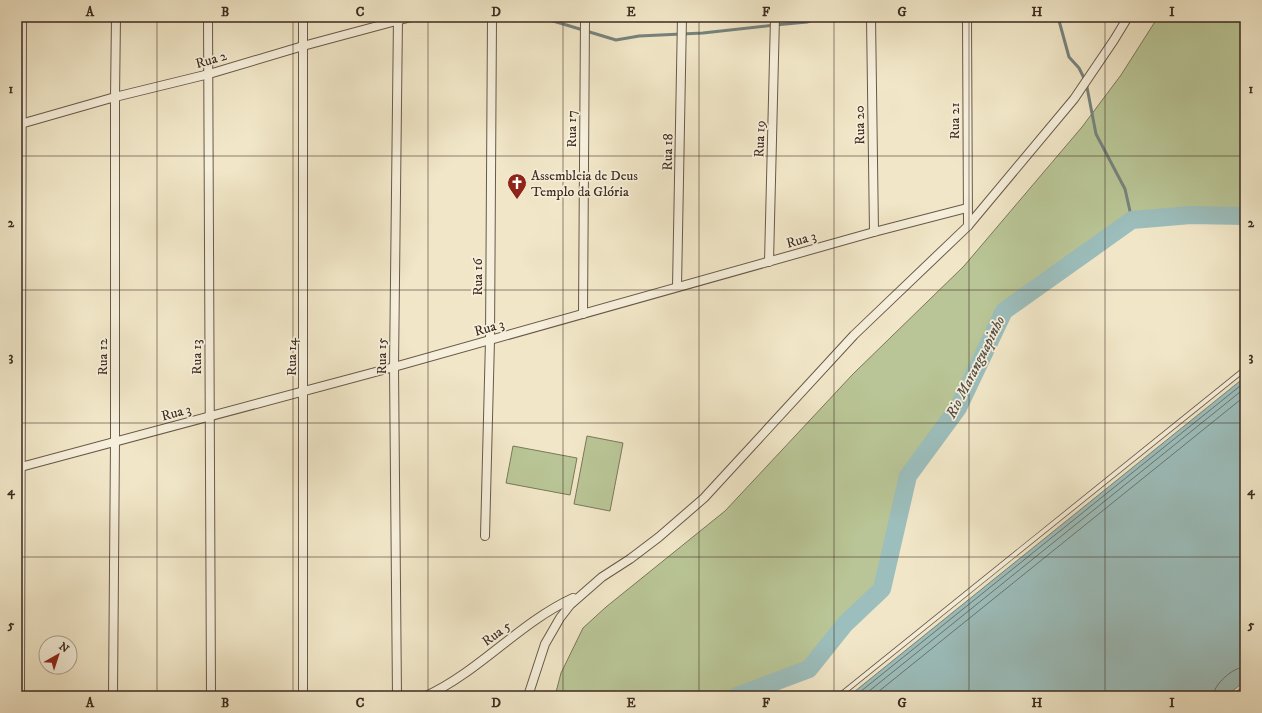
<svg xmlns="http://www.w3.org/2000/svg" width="1262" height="713" viewBox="0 0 1262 713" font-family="'IM FELL DW Pica',serif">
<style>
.green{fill:#b9c596;stroke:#7a785a}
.water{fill:#9cbebc;stroke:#76837d}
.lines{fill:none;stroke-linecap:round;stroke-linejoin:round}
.shore{stroke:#6c746e;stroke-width:1}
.stream{stroke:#76837d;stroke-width:3}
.river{stroke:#9cbebc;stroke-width:18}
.service-casing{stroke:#695949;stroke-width:5.5}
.minor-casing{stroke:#695949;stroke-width:10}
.service{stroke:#f6efdb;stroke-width:4}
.minor{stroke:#f6efdb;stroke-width:8}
.grid{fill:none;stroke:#3c2a1f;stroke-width:1;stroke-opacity:0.55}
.labels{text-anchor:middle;stroke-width:3.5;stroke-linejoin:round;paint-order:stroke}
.street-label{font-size:14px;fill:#3c2a1f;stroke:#f6efdb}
.poi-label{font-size:14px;fill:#3c2a1f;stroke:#f6efdb;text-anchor:start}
.water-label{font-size:15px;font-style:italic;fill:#544f46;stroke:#f6efdb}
.neatline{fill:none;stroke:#3c2a1f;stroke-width:1.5}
.grid-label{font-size:13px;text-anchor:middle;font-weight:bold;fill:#3c2a1f}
</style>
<rect width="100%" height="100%" fill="#f1e7c8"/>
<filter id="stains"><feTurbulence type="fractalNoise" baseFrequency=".005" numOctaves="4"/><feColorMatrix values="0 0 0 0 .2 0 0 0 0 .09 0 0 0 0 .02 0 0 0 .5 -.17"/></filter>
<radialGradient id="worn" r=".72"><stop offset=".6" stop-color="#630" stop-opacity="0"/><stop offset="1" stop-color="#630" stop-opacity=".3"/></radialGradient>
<g class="green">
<polygon points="1158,17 1245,17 1245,216 1191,215 1132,220 1004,311 958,408 909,476 882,589 845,624 809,669 737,696 555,696 561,673 583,628 606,607 725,511 853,374 964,266 1082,127 1121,75"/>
<polygon points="587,436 623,443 610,511 574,504"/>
<polygon points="513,446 577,458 570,495 506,483"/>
</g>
<polygon class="water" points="1245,377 1245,681 1226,696 849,696"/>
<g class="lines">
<g class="shore">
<polyline points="855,696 1245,382"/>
<polyline points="863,696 1245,388"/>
<polyline points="873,696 1245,396"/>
<path d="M1213 696C1214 684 1233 667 1245 667"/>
</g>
<g class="stream">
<polyline points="540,17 616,40 639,36 703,33 775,25 807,22 821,17"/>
<polyline points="1058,17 1069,57 1079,68 1086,82 1096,134 1125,189 1132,220"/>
</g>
<polyline class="river" points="737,696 809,669 845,624 882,589 908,476 958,408 1004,311 1132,220 1191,215 1245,216"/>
<g class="service-casing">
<g id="service">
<polyline points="839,696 1245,369"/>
<polyline points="1235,696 1245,688"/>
</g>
</g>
<g class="minor-casing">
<g id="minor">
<polyline points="208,17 211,696"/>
<polyline points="871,17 874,232"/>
<polyline points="967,17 968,226"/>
<polyline points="17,125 115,97 209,74 303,46 411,17"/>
<polyline points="769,262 775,17"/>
<polyline points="677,287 682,17"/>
<polyline points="583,314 585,17"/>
<polyline points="17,468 394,367 874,232 967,208"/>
<polyline points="485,536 490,340 492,17"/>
<polyline points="20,696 22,17"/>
<polyline points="113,696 115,441 115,97 116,17"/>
<polyline points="303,696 303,17"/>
<polyline points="397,696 394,367 398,17"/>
<path d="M426 696C480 671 519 623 573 598"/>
<polyline points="528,696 545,644 560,618 570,605 602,577 630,559 659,537 704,498 854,335 968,226 1074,99 1114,40 1128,17"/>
</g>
</g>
<use href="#service" class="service"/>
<use href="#minor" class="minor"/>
</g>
<path class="grid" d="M157 17V696M293 17V696M428 17V696M563 17V696M699 17V696M834 17V696M969 17V696M1105 17V696M17 156H1245M17 290H1245M17 423H1245M17 557H1245"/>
<defs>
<g id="church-pin" transform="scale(1)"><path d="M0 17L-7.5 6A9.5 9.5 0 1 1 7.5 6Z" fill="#8f2418" stroke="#f6efdb"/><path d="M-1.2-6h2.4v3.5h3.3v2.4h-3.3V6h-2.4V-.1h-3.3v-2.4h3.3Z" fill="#fff"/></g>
</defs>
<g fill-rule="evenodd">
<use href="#church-pin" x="517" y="183"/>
</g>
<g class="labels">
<g class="street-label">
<text transform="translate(211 59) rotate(-16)" y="5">Rua 2</text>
<text transform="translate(954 121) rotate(-90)" y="5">Rua 21</text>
<text transform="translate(859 125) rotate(-91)" y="5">Rua 20</text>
<text transform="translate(571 129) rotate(-90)" y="5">Rua 17</text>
<text transform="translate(759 139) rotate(-88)" y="5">Rua 19</text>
<text transform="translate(667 152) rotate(-89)" y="5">Rua 18</text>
<text transform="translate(801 239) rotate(-16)" y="5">Rua 3</text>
<text transform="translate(477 277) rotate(-90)" y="5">Rua 16</text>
<text transform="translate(489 327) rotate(-16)" y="5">Rua 3</text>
<text transform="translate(381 356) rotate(-90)" y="5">Rua 15</text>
<text transform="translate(102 357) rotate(-90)" y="5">Rua 12</text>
<text transform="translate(196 357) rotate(-90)" y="5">Rua 13</text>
<text transform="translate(291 357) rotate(-90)" y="5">Rua 14</text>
<text transform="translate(176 412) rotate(-15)" y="5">Rua 3</text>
<text transform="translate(496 633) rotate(-37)" y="5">Rua 5</text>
</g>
<g class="poi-label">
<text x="531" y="180">Assembleia de Deus<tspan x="531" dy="16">Templo da Glória</tspan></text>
</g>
<g class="water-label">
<text transform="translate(975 367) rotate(-63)" y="5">Rio Maranguapinho</text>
</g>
</g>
<rect width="1262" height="713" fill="none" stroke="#f1e7c8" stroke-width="44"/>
<g transform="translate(58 655) rotate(39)"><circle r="19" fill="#f6efdb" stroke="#aca090"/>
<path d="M0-3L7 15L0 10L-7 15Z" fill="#8f2418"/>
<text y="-6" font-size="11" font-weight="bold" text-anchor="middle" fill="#3c2a1f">N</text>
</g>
<rect x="22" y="22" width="1218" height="669" class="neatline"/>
<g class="grid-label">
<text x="90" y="16">A</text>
<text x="225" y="16">B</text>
<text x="360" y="16">C</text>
<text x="496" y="16">D</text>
<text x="631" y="16">E</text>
<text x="766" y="16">F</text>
<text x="902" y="16">G</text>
<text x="1037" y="16">H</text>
<text x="1172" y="16">I</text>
<text x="11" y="93">1</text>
<text x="1251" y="93">1</text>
<text x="11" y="227">2</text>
<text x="1251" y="227">2</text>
<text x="11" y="361">3</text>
<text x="1251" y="361">3</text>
<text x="11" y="495">4</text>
<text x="1251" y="495">4</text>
<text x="11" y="629">5</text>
<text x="1251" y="629">5</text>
<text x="90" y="707">A</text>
<text x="225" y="707">B</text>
<text x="360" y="707">C</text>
<text x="496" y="707">D</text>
<text x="631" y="707">E</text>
<text x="766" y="707">F</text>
<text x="902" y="707">G</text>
<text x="1037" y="707">H</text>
<text x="1172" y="707">I</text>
</g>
<rect width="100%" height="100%" filter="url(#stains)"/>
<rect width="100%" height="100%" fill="url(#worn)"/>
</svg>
